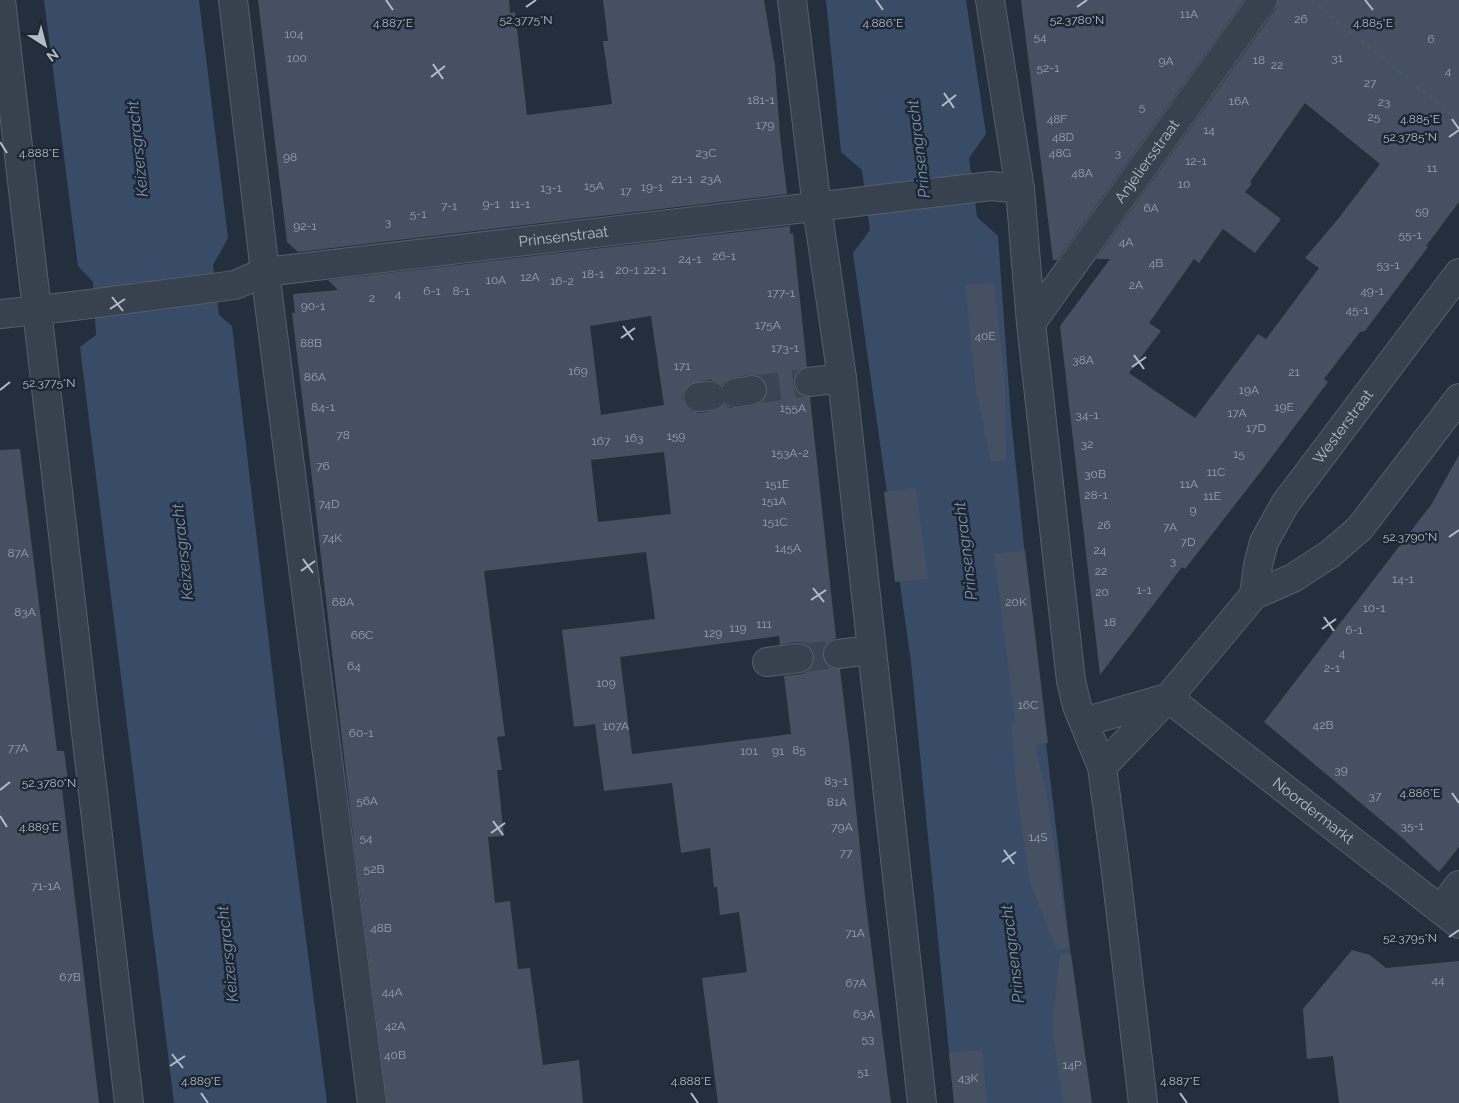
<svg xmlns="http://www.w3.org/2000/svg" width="1459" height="1103" viewBox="0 0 1459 1103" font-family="Raleway,sans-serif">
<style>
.water{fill:#394c67}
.building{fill:#455162;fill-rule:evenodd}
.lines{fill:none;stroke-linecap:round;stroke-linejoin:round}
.street-tunnel{stroke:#3a4453;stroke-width:28;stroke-dasharray:28 14;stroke-linecap:butt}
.street-casing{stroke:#565f6c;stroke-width:30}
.path{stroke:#44595c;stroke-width:3;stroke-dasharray:4 4;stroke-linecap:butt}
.street{stroke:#38414e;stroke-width:28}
.ticks{fill:none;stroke:#b4bcc9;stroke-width:2}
.labels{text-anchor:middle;stroke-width:5;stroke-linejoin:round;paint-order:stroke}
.number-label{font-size:12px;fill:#98a1af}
.street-label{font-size:15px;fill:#b4bcc9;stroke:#1d2633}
.water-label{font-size:16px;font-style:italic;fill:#7c92b1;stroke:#1d2633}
.ticks-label{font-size:12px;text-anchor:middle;fill:#b4bcc9;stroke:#1d2633;stroke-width:5;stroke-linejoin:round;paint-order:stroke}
</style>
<rect width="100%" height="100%" fill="#242f3e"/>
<g class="water">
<polygon points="44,0 199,0 228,238 213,265 219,315 232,326 278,720 327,1103 174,1103 80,347 96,335 93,282 78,266"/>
<polygon points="826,0 966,0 986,134 969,158 977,217 998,236 1011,418 1029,596 1088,1103 954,1103 911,662 853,253 870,230 862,170 841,152"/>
</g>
<g class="building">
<polygon points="258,0 509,0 510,13 515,12 527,115 612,104 603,41 608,41 603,0 764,0 775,66 780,135 787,194 298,252 287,242"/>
<polygon points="1021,0 1244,0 1057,260 1053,260"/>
<path d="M1278 0H1459V202L1426 246 1428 247 1365 331 1360 332 1324 379 1328 382 1262 470 1185 569 1182 567 1100 675 1060 326 1110 259H1096L1276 9ZM1305 103 1380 164 1338 219 1305 258 1319 268 1266 339 1258 334 1195 418 1129 373 1161 331 1149 323 1194 259 1199 263 1223 229 1255 253 1281 219 1245 192 1252 184 1250 182Z"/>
<path d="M790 226V234L793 233 807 367 799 370 795 375 793 383 797 392 802 396 810 397 835 629 836 638 828 642 824 648 822 655 826 664 832 668 840 669 851 760 865 897 891 1103H718L702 978 747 972 739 912 720 915 717 887H714L710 848 681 853 672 783 604 791 595 724 574 727 562 630 655 619 646 552 484 571 505 736 497 737 502 770H497L504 836 488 837 495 903 510 901 518 969 530 968 543 1065 579 1060 583 1103H387L355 852 311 470 292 313H295L293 294 338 290 328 280ZM651 316 664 405 601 415 590 326ZM749 375 758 376 764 380 767 387 766 396 762 402 755 405 737 408H730L724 404 719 409 713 411 699 413 691 411 685 405 682 398 684 391 690 384 710 380 717 382 722 385 725 381 732 378ZM664 452 671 514 598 522 591 460ZM779 636 780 645 797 642 805 643 812 649 814 657 813 664 808 671 801 674 784 676 791 734 632 754 620 657Z"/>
<polygon points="994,283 1005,387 1006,460 991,462 976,389 965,285"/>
<polygon points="20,449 57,751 64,751 68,780 61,780 99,1103 0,1103 0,450"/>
<polygon points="1459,455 1459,847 1439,872 1400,836 1264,722 1431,505"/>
<polygon points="916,488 928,579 895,582 884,492"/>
<polygon points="1025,550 1048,743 1035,745 1046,791 1069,947 1057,951 1030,882 1017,795 1011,723 1015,722 994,554"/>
<polygon points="1352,950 1370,955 1386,968 1459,961 1459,1103 1339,1103 1333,1056 1307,1059 1303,1009"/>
<polygon points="1060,954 1071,954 1092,1103 1063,1103 1052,1027"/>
<polygon points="982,1050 987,1103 954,1103 949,1053"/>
</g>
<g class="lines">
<g class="street-tunnel">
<polyline points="752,390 809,382"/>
<polyline points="799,658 838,654"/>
</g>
<g class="street-casing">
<g id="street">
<polyline points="1,0 129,1103"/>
<polyline points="233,0 265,272 372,1103"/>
<polyline points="792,0 817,207 842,378 922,1103"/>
<polyline points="990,0 1020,189 1031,323 1071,681 1077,706 1102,767 1115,864 1143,1103"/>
<path id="s1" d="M0 314 74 306 235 285 265 272 991 186 1020 189"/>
<path id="s2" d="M1031 323 1263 0"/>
<polyline points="809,382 842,378"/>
<polyline points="735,393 752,390"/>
<polyline points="698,397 711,396"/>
<path id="s3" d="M1254 595 1258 565 1264 542 1285 504 1459 273"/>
<polyline points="838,654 872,650"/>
<polyline points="767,662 799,658"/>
<path id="s4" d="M1168 698 1459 924"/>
<polyline points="1084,722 1167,698"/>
<polyline points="1102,767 1168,698 1254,595 1293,578 1330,554 1360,528 1459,398"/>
<polyline points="1441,909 1459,885"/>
</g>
</g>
<polyline class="path" points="1312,0 1459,121"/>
<use href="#street" class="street"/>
</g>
<path class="ticks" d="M386 0 393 10M876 0 883 10M1365 0 1373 10M526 7 536 0M1077 7 1087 0M433 64 443 79M431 77 445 66M944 93 954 108M942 106 956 95M1452 119 1459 129M1449 137 1459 130M0 142 7 153M112 297 123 311M110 309 125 299M623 326 633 340M621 338 635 328M1134 355 1144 369M1132 367 1146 357M0 390 10 382M1449 537 1459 530M303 559 313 573M301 571 315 561M813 588 824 602M811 600 826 590M1324 617 1334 631M1322 629 1336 619M0 790 10 782M1452 793 1459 803M0 816 7 827M493 821 503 835M491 833 505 823M1004 850 1014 864M1002 862 1016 852M1449 937 1459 930M172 1054 183 1068M170 1066 185 1056M201 1093 208 1103M691 1093 698 1103M1180 1093 1187 1103"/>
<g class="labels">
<g class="number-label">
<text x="1189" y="18">11A</text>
<text x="1301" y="23">26</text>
<text x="294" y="38">104</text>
<text x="1040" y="41">54</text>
<text x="1431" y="43">6</text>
<text x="297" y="62">100</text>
<text x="1337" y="62">31</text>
<text x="1259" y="64">18</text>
<text x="1166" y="65">9A</text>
<text x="1277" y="69">22</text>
<text x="1048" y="72">52-1</text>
<text x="1448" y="75">4</text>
<text x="1370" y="87">27</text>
<text x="761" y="104">181-1</text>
<text x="1239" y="105">16A</text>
<text x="1384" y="106">23</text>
<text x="1142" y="111">5</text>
<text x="1374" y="121">25</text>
<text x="1057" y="123">48F</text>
<text x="765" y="129">179</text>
<text x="1209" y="134">14</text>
<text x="1063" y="141">48D</text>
<text x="706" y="157">23C</text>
<text x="1060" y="157">48G</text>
<text x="1118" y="157">3</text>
<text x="290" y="161">98</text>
<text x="1196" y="165">12-1</text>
<text x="1432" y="172">11</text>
<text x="1082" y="177">48A</text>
<text x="682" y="183">21-1</text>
<text x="711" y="183">23A</text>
<text x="1184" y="188">10</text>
<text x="594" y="190">15A</text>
<text x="652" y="191">19-1</text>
<text x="551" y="192">13-1</text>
<text x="626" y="195">17</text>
<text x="491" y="208">9-1</text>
<text x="520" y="208">11-1</text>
<text x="449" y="210">7-1</text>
<text x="1151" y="212">6A</text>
<text x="1422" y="215">59</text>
<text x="418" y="218">5-1</text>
<text x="388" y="226">3</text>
<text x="305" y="230">92-1</text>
<text x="1410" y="239">55-1</text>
<text x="1126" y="246">4A</text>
<text x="724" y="260">26-1</text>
<text x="690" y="263">24-1</text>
<text x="1156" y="267">4B</text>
<text x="1388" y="269">53-1</text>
<text x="627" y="274">20-1</text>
<text x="655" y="274">22-1</text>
<text x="593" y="278">18-1</text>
<text x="530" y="281">12A</text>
<text x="496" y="284">10A</text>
<text x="562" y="285">16-2</text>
<text x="1136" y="289">2A</text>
<text x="432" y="295">6-1</text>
<text x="461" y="295">8-1</text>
<text x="1372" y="295">49-1</text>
<text x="781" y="297">177-1</text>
<text x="398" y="298">4</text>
<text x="372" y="302">2</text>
<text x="313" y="310">90-1</text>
<text x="1357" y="314">45-1</text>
<text x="768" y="329">175A</text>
<text x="985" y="340">40E</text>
<text x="311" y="347">88B</text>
<text x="785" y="352">173-1</text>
<text x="1083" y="364">38A</text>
<text x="682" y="370">171</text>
<text x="578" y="375">169</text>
<text x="1294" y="376">21</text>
<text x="315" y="381">86A</text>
<text x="1249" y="394">19A</text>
<text x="323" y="411">84-1</text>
<text x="1284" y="411">19E</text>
<text x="793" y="412">155A</text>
<text x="1237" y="417">17A</text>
<text x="1087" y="419">34-1</text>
<text x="1256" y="432">17D</text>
<text x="343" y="439">78</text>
<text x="676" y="440">159</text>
<text x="634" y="442">163</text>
<text x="601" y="445">167</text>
<text x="1087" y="448">32</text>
<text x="790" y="457">153A-2</text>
<text x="1239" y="458">15</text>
<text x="323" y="470">76</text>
<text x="1216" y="476">11C</text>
<text x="1095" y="478">30B</text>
<text x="777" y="488">151E</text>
<text x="1189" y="488">11A</text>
<text x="1096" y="499">28-1</text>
<text x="1212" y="500">11E</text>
<text x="774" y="505">151A</text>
<text x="329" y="508">74D</text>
<text x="1193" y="514">9</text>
<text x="775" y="526">151C</text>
<text x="1104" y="529">26</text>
<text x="1170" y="531">7A</text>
<text x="332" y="542">74K</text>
<text x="1188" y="546">7D</text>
<text x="788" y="552">145A</text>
<text x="1100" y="554">24</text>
<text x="18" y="557">87A</text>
<text x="1173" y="565">3</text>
<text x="1101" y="575">22</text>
<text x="1403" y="583">14-1</text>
<text x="1144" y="594">1-1</text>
<text x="1102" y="596">20</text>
<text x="343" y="606">68A</text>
<text x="1016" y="606">20K</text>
<text x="1374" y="612">10-1</text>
<text x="25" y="616">83A</text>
<text x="1110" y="626">18</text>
<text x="764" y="628">111</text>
<text x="738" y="632">119</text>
<text x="1354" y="634">6-1</text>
<text x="713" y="637">129</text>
<text x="362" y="639">66C</text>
<text x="1342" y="657">4</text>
<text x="354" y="670">64</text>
<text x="1332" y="672">2-1</text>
<text x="606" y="687">109</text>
<text x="1028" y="709">16C</text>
<text x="1323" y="729">42B</text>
<text x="616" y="730">107A</text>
<text x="361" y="737">60-1</text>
<text x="18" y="752">77A</text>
<text x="799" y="754">85</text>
<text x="749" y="755">101</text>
<text x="778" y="755">91</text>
<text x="1341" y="774">39</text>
<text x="836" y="785">83-1</text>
<text x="1375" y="800">37</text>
<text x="367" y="805">56A</text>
<text x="837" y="806">81A</text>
<text x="1412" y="830">35-1</text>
<text x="842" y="831">79A</text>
<text x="1038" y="841">14S</text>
<text x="366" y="842">54</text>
<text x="846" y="857">77</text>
<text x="374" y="873">52B</text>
<text x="46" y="890">71-1A</text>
<text x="381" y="932">48B</text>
<text x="855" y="937">71A</text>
<text x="70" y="981">67B</text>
<text x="1438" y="984">44</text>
<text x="856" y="987">67A</text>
<text x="392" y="996">44A</text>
<text x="864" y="1018">63A</text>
<text x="395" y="1030">42A</text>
<text x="868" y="1043">53</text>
<text x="395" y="1059">40B</text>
<text x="1072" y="1069">14P</text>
<text x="863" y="1076">51</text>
<text x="968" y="1082">43K</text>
</g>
<g class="street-label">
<text dy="5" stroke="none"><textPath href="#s2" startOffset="199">Anjeliersstraat</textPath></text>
<text dy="5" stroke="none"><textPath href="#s1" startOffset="570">Prinsenstraat</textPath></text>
<text dy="5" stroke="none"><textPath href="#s3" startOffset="194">Westerstraat</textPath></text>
<text dy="5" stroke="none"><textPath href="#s4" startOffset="184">Noordermarkt</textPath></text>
</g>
<g class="water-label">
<text transform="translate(137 149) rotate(-96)" y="6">Keizersgracht</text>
<text transform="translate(918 149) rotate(-97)" y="6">Prinsengracht</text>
<text transform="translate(965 551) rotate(-97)" y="6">Prinsengracht</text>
<text transform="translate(182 552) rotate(-96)" y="6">Keizersgracht</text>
<text transform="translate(227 954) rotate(-96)" y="6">Keizersgracht</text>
<text transform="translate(1012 954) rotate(-97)" y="6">Prinsengracht</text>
</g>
</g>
<g class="ticks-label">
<text x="526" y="24">52.3775°N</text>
<text x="1077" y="24">52.3780°N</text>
<text x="1373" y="27">4.885°E</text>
<text x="393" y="27">4.887°E</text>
<text x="883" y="27">4.886°E</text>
<text x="1420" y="123">4.885°E</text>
<text x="1410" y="141">52.3785°N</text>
<text x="39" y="157">4.888°E</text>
<text x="49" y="387">52.3775°N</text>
<text x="1410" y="541">52.3790°N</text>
<text x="49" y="787">52.3780°N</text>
<text x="1420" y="797">4.886°E</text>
<text x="39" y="831">4.889°E</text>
<text x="1410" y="942">52.3795°N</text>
<text x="201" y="1085">4.889°E</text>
<text x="691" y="1085">4.888°E</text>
<text x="1180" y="1085">4.887°E</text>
</g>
<g transform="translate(45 45) rotate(144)" stroke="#1d2633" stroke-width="4" paint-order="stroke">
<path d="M0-4L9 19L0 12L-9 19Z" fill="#b4bcc9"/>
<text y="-8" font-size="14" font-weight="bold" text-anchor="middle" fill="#b4bcc9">N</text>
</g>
</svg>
